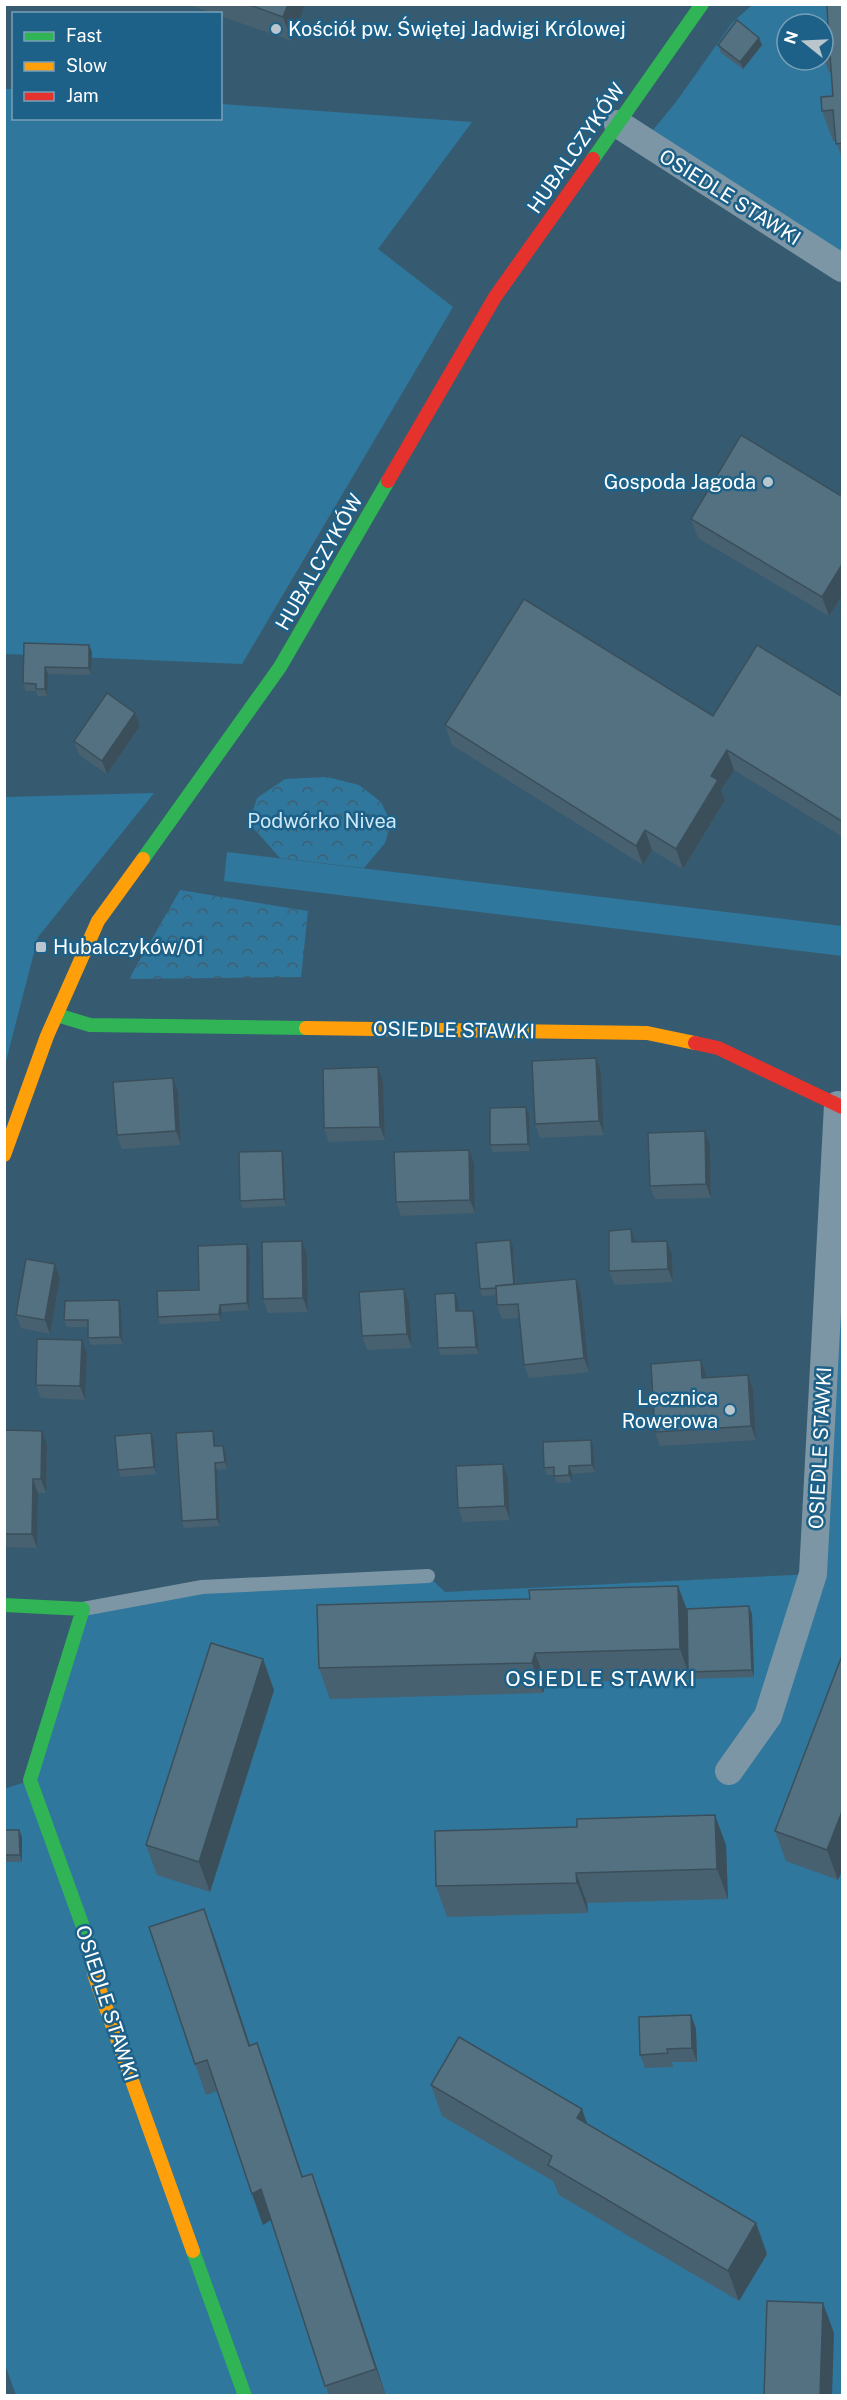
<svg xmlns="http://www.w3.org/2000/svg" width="847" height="2400" viewBox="0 0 847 2400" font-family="'Public Sans',sans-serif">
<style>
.grass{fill:#2f779d;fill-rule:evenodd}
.park{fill:url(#park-crowns)}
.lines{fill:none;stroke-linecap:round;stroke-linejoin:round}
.lane{stroke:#7d96a5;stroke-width:14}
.street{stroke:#7d96a5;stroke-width:28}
.fast{stroke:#30b455;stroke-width:14}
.slow{stroke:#ff9f0a;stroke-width:14}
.jam{stroke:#e5322d;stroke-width:14}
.wall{fill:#486170}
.shaded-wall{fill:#3b4f5b}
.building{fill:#547182;stroke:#3b4f5b;stroke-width:1.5}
.poi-dot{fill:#b9c6cd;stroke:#1e6188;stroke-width:2}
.labels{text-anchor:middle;stroke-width:5;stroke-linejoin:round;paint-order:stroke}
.poi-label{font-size:20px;fill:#fff;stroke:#1e6188;text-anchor:start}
.street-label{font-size:20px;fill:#fff;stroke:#1e6188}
.park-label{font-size:20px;fill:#cde9f8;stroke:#1e6188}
.neighbourhood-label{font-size:21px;letter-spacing:1.5px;fill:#fff;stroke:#1e6188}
</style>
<defs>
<pattern id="park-crowns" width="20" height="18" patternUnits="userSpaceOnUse" patternTransform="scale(1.5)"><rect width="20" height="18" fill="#2f779d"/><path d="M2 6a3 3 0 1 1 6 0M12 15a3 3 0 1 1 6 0" fill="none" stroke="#3f5f70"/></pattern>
</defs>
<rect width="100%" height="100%" fill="#365b70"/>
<g class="grass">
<path d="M752 5H842V268L643 142 676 102 732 23ZM787 24H823V60H787Z"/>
<polygon points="4,89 13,89 14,118 220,118 221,104 472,122 378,249 453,307 242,664 5,654"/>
<polygon points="154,793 38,937 5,1065 5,797"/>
<polygon points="227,852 842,926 842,956 224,881"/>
<polygon points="842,1153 842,2395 16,2395 4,2362 4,1789 31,1780 83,1609 202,1587 428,1576 445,1592 813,1574"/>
</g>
<g class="park">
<polygon points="327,777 359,785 381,802 391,823 385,843 364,868 280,858 249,823 257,798 285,779"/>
<polygon points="180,890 308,911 301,977 129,979"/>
</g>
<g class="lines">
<polyline class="lane" points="83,1609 202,1587 428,1576"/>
<g class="street">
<polyline points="618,124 842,268"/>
<polyline points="729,1771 768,1716 813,1574 838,1105"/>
</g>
<g class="fast">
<polyline points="593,159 702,4"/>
<polyline points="143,859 280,667 388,481"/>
<polyline points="57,1015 90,1025 306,1028"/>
<polyline points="4,1605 83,1609 30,1780 87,1938 90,1951"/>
<polyline points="193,2251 245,2396"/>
</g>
<g class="slow">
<polyline points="306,1028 647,1033 695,1043"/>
<polyline points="4,1155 47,1036 98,921 143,859"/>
<polyline points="90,1951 95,1977 193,2251"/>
</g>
<g class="jam">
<polyline points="388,481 495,297 593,159"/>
<polyline points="695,1043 718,1048 842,1107"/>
</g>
</g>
<g class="wall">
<polygon points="188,4 305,4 292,41 220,16 220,14 214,14"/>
<polygon points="843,4 843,161 836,141 833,141 822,111 833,96 831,72 829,72 823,56 823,28 828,28"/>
<polygon points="759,38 762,45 743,69 721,53 718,45"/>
<polygon points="843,497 843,594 829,616 698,538 691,519"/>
<polygon points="24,643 89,645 92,652 91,675 48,674 47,696 38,696 36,691 26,691 23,683"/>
<polygon points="843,697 843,837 734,770 721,790 725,800 683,869 652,850 643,865 452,745 445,725 713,716"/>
<polygon points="135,713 140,726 107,774 79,755 74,741"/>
<polygon points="601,1072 604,1135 540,1138 535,1124"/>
<polygon points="383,1081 385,1140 329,1142 324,1128"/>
<polygon points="178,1092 181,1145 122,1149 117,1135"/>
<polygon points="529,1114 530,1151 493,1152 490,1145"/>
<polygon points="710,1145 711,1198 655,1199 650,1186"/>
<polygon points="282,1151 284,1158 286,1206 243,1208 240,1201"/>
<polygon points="474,1164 475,1213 401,1216 396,1202"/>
<polygon points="510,1240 513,1247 516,1284 576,1279 581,1293 589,1372 529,1378 524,1365 519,1318 502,1319 497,1305 497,1295 482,1296 480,1289"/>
<polygon points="247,1244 250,1251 249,1310 222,1312 221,1321 160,1324 158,1317 199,1290"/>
<polygon points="307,1255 308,1312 268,1313 263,1299"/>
<polygon points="672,1255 673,1282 615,1285 609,1271"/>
<polygon points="55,1264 60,1278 50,1334 21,1328 16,1315"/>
<polygon points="458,1300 458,1311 473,1311 476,1318 479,1354 441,1355 438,1348"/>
<polygon points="409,1303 412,1348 367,1350 362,1336"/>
<polygon points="121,1308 123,1344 91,1345 88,1338 88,1327 67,1327 64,1320"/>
<polygon points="87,1354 85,1400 41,1398 36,1385"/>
<polygon points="701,1360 706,1374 707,1378 748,1375 753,1389 756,1440 660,1446 655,1432"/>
<polygon points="4,1430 47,1445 46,1493 38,1493 37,1548 4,1547"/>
<polygon points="151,1433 154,1440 156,1474 121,1477 118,1470"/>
<polygon points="215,1438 216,1446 226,1453 227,1469 217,1470 220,1526 184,1528 182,1521"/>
<polygon points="593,1447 595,1472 572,1474 572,1482 557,1483 554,1475 547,1475 544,1468"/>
<polygon points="508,1478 510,1520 463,1522 458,1508"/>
<polygon points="678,1586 687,1609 752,1614 754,1677 546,1683 543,1693 330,1699 319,1668 530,1599"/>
<polygon points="843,1653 843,1868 838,1880 786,1861 775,1831"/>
<polygon points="274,1690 210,1892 157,1875 146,1845"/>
<polygon points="4,1830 19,1830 22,1837 22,1862 4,1862"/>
<polygon points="726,1845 728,1899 587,1903 588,1913 447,1917 436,1886"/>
<polygon points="215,1939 250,2046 257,2043 303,2177 323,2204 386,2396 329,2396 271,2220 263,2225 217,2091 206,2095 195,2064"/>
<polygon points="691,2015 696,2029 697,2062 672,2062 673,2067 645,2068 640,2055"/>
<polygon points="431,2085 587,2124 756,2223 767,2254 739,2301 559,2195 553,2181 442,2116"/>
</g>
<g class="shaded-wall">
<polygon points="288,4 305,4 292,41 283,17"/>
<polygon points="759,38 762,45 743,69 740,62"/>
<polygon points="843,563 843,594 829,616 822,597"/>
<polygon points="89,645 92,652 91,675 89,668"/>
<polygon points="45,667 48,674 47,696 45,689"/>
<polygon points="135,713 140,726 107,774 102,761"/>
<polygon points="727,750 734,770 721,790 725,800 683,869 676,849 711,776"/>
<polygon points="645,830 652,850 643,865 636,846"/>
<polygon points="596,1058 601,1072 604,1135 599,1121"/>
<polygon points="378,1067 383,1081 385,1140 380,1127"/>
<polygon points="173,1078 178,1092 181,1145 176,1131"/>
<polygon points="526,1107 529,1114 530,1151 528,1144"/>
<polygon points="705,1131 710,1145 711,1198 706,1184"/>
<polygon points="469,1150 474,1164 475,1213 470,1200"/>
<polygon points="282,1151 284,1158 286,1206 284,1199"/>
<polygon points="631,1229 636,1243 632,1242"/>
<polygon points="510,1240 513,1247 516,1294 514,1287"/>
<polygon points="302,1241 307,1255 308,1312 303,1298"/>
<polygon points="667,1241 672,1255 673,1282 668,1269"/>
<polygon points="247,1244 250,1251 249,1310 247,1303"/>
<polygon points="55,1264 60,1278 50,1334 45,1320"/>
<polygon points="576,1279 581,1293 589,1372 584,1358"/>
<polygon points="404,1289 409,1303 412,1348 407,1334"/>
<polygon points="455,1293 458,1300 459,1319 456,1311"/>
<polygon points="119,1300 121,1308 123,1344 120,1337"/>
<polygon points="220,1305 222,1312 221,1321 219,1314"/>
<polygon points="473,1311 476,1318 479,1354 476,1347"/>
<polygon points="82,1340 87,1354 85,1400 80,1386"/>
<polygon points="701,1360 706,1374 707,1392 702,1378"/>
<polygon points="748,1375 753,1389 756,1440 751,1426"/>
<polygon points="42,1431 47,1445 46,1493 41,1479"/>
<polygon points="213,1431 215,1438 216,1454 214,1446"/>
<polygon points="151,1433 154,1440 156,1474 154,1467"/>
<polygon points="591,1440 593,1447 595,1472 592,1465"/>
<polygon points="223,1446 226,1453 227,1469 225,1462"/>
<polygon points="215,1463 217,1470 220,1526 217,1519"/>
<polygon points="503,1464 508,1478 510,1520 505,1506"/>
<polygon points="569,1466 572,1474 572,1482 569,1475"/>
<polygon points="33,1479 38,1493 37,1548 32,1534"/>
<polygon points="678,1586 689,1616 688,1672 680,1649"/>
<polygon points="749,1606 752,1614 754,1677 752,1670"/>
<polygon points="535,1653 546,1683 543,1693 532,1663"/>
<polygon points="263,1659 274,1690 210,1892 199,1862"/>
<polygon points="843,1809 843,1868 838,1880 827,1850"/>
<polygon points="715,1815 726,1845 728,1899 717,1869"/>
<polygon points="19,1830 22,1837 22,1862 20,1855"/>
<polygon points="576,1873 587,1903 588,1913 577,1883"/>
<polygon points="204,1909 215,1939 260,2076 249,2046"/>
<polygon points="691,2015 696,2029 697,2062 692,2048"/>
<polygon points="257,2043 268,2073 313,2208 302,2177"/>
<polygon points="582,2109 593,2140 577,2118"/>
<polygon points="312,2174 323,2204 386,2396 376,2369"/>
<polygon points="261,2189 272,2219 263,2225 252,2194"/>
<polygon points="756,2223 767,2254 739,2301 728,2271"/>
<polygon points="823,2303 834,2333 832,2396 820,2396"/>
</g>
<g class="building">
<polygon points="247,4 288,4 283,17"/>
<polygon points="827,4 843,4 843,143 836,144 833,110 822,111 821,97 833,96 829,41 823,41 823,28 828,28"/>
<polygon points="737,20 759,38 740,62 718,45"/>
<polygon points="741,435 843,497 843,563 822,597 691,519"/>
<polygon points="524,599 713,716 757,645 843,697 843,822 727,750 711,776 718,780 676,849 645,830 636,846 445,725"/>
<polygon points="24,643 89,645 89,668 45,667 45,689 36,689 36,684 23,683"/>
<polygon points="107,693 135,713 102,761 74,741"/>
<polygon points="596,1058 599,1121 535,1124 532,1061"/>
<polygon points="378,1067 380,1127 324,1128 323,1069"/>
<polygon points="173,1078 176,1131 117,1135 113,1082"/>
<polygon points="526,1107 528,1144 490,1145 490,1108"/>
<polygon points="705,1131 706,1184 650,1186 648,1133"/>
<polygon points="469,1150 470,1200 396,1202 394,1152"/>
<polygon points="282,1151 284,1199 240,1201 239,1152"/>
<polygon points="631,1229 632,1242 667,1241 668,1269 609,1271 609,1231"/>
<polygon points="510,1240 514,1284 496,1286 496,1288 480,1289 476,1243"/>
<polygon points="302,1241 303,1298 263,1299 262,1242"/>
<polygon points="247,1244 247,1303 220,1305 219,1314 158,1317 157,1291 199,1290 198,1246"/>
<polygon points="26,1259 55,1264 45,1320 16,1315"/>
<polygon points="576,1279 584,1358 524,1365 518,1304 497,1305 496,1286"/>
<polygon points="404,1289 407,1334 362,1336 359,1292"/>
<polygon points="455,1293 456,1311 473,1311 476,1347 438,1348 435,1294"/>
<polygon points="119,1300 120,1337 88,1338 88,1320 64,1320 65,1301"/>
<polygon points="37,1339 82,1340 80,1386 36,1385"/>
<polygon points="701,1360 702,1378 748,1375 751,1426 655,1432 651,1364"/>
<polygon points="4,1430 42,1431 41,1479 33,1479 32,1534 4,1534"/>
<polygon points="213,1431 214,1446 223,1446 225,1462 215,1463 217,1519 182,1521 176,1433"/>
<polygon points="151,1433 154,1467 118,1470 115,1436"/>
<polygon points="591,1440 592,1465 569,1466 569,1475 554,1476 554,1467 544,1468 543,1442"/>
<polygon points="503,1464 505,1506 458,1508 456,1466"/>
<polygon points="678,1586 680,1649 535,1653 532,1663 319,1668 317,1605 530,1599 529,1590"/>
<polygon points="749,1606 752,1670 688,1672 687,1609"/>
<polygon points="211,1643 263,1659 199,1862 146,1845"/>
<polygon points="843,1653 843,1809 827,1850 775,1831"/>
<polygon points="715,1815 717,1869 576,1873 577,1883 436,1886 435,1831 577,1827 577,1819"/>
<polygon points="4,1830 19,1830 20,1855 4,1855"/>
<polygon points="204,1909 249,2046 257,2043 302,2177 312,2174 376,2369 325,2386 261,2189 252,2194 207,2060 195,2064 149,1927"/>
<polygon points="691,2015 692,2048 667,2049 668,2053 640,2055 639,2017"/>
<polygon points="459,2037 582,2109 577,2118 756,2223 728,2271 548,2165 552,2156 431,2085"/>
<polygon points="767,2301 823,2303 820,2396 764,2396"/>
</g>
<g class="poi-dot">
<circle cx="276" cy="29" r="6"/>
<circle cx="768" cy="482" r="6"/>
<rect x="35" y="941" width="12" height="12" rx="3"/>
<circle cx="730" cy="1410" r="6"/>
</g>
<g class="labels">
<g class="poi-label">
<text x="288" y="36">Kościół pw. Świętej Jadwigi Królowej</text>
<text x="756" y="489" text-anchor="end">Gospoda Jagoda</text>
<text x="53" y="954">Hubalczyków/01</text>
<text x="718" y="1405" text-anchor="end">Lecznica<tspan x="718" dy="23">Rowerowa</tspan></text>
</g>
<g class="street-label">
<text transform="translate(576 148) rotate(-55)" y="7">HUBALCZYKÓW</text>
<text transform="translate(730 197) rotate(32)" y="7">OSIEDLE STAWKI</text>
<text transform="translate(319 562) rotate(-60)" y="7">HUBALCZYKÓW</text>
<text transform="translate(454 1030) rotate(1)" y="7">OSIEDLE STAWKI</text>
<text transform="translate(820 1448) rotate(-87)" y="7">OSIEDLE STAWKI</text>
<text transform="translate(107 2003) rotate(72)" y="7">OSIEDLE STAWKI</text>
</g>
<g class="park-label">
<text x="322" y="828">Podwórko Nivea</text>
</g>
<g class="neighbourhood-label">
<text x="601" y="1686">OSIEDLE STAWKI</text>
</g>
</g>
<rect width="847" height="2400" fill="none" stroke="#ffffff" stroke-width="12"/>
<rect x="12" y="12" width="210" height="108" fill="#1e6188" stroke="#78a0b8" stroke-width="1.5"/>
<rect x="24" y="32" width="30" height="9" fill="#30b455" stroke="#78a0b8" stroke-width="1.5"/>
<text x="66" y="42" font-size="18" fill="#ffffff">Fast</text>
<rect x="24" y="62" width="30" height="9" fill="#ff9f0a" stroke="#78a0b8" stroke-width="1.5"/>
<text x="66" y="72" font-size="18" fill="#ffffff">Slow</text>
<rect x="24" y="92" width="30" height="9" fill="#e5322d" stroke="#78a0b8" stroke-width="1.5"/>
<text x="66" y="102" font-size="18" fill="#ffffff">Jam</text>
<g transform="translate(805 42) rotate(288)"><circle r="28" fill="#1e6188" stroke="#78a0b8" stroke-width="1.5"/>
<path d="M0-4.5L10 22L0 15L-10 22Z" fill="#b9c6cd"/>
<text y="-9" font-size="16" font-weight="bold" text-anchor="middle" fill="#ffffff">N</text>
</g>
</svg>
